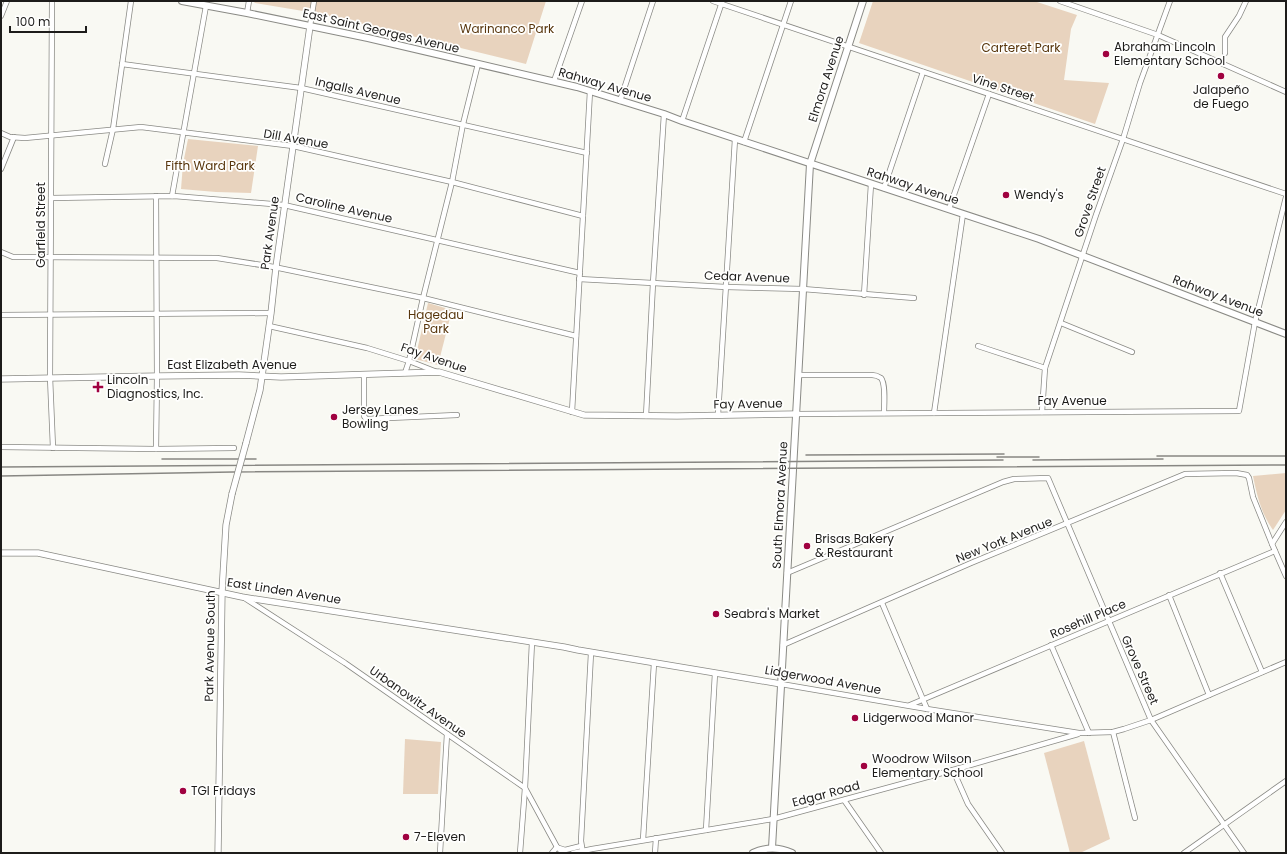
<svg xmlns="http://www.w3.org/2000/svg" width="1287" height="854" viewBox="0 0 1287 854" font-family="Poppins,sans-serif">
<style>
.green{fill:#e8d3be}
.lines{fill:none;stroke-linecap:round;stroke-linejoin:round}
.minor-casing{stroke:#8a8a85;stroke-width:6}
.tertiary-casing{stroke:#8a8a85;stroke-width:7}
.secondary-casing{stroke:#8a8a85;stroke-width:8}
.minor{stroke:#fff;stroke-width:4.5}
.tertiary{stroke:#fff;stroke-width:5.5}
.secondary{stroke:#fff;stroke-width:6}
.rail{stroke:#888783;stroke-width:1.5}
.tertiary-bridge-casing{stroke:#8a8a85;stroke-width:7;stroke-linecap:butt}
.tertiary-bridge{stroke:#fff;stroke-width:5.5}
.poi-dot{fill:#a00240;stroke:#fffffe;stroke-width:1.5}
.labels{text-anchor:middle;stroke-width:3.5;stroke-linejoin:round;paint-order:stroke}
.park-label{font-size:12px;fill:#58360d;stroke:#fffffe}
.street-label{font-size:12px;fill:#1d1c1a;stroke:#fffffe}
.poi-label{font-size:12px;fill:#1d1c1a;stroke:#fffffe;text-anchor:start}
</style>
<rect width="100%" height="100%" fill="#f9f9f3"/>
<g class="green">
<polygon points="253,1 546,1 526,64 321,14 255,3"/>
<polygon points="873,1 1034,1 1077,15 1071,29 1064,80 1109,83 1095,124 859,43"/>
<polygon points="188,139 258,146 251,193 216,192 181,189 183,164"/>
<polygon points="428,303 452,310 438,365 415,359"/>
<path d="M1286 473V510L1273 530C1261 513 1257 496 1253 476Z"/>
<polygon points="405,739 441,742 438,794 403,794"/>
<polygon points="1084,741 1110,839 1080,853 1070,853 1044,753"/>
</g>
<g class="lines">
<g class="minor-casing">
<g id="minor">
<polyline points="52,1 50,377 53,448"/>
<polyline points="713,1 1286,194"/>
<polyline points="1060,1 1158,35 1286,92"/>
<polyline points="247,13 249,1"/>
<polyline points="1,16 7,1"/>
<polyline points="310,26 314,1"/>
<polyline points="1225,53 1225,37 1239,16 1246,1"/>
<polyline points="122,64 301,88 587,153"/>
<polyline points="554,81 582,1"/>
<polyline points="620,101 653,1"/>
<polyline points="682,121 722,2"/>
<polyline points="1,133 10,137 25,138 141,127 293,146 452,182 583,216"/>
<polyline points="744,142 791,1"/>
<polyline points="105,164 113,129 131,1"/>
<polyline points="1,169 14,137"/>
<polyline points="884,188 923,72"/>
<polyline points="156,196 157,376 156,449"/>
<polyline points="172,196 206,6"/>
<polyline points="51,198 174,196 284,205 580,273"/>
<polyline points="949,209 989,94"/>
<polyline points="1,252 13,257 25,257 217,258 274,267 423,298 576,336"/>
<polyline points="579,279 726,287 803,289 914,298"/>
<polyline points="864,295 871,184"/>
<polyline points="1,315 271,313"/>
<polyline points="1061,323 1132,352"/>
<polyline points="269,326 367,348 409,361 437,372"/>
<polyline points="978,346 1045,368"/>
<polyline points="405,373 409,361 423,298 452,182 463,124 478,64"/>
<polyline points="364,375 364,416 366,419 457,415"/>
<path d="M799 375H872C875 375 878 376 881 378 886 384 884 405 884 413"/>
<polyline points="572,412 590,91"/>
<polyline points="1042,412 1045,368 1096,215 1123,139 1140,83 1170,1"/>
<polyline points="934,413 963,214"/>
<polyline points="796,414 1239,411 1255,322 1286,197"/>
<polyline points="718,415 735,139"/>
<polyline points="646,416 653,283 664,114"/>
<polyline points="1,447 156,449 234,448"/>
<polyline points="1286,522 1272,544 1286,576"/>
<polyline points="787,573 1003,482 1014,479 1048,478 1151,720 1244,853"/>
<polyline points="1220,573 1262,672"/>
<polyline points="1169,595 1209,695"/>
<polyline points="243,597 345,663 525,788 557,847 563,853"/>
<polyline points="882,603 927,709"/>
<polyline points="783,645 971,563 1185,474 1236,473 1247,475 1249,478 1253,497 1272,544"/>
<polyline points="1051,645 1089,733"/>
<polyline points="781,684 927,709 1079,733 1113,732 1124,729 1151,720 1286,662"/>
<polyline points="910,705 1275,551"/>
<polyline points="1113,732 1135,818"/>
<polyline points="953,770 968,804 1002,853"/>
<polyline points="844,800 881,853"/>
<polyline points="706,830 715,673"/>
<polyline points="643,840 654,663"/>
<polyline points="559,848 565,850 581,846"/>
<polyline points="440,853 447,734"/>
<polyline points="520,853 525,788 532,642"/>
<polyline points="552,853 557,847"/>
<polyline points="573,853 592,849 773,819 953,770 1078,734"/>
<polyline points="583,853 581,841 591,653"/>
<polyline points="655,853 656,838"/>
<polyline points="1184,853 1286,781"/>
</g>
</g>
<g class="tertiary-casing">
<g id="tertiary">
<polyline points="1,379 157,376 239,375 281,377 439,372 584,415 677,416 796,414"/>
<polyline points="246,443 260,390 271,313 276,267 310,26"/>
<polyline points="1,553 38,553 242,597 564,647 578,650 781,684"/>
<polyline points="218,853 222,592 226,525 232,494"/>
</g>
</g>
<g class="secondary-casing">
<g id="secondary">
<polyline points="182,1 247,13 368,38 577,87 664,114 682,121 1039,239 1286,334"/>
<polyline points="772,848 810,164 863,1"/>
<path d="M753 853C766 847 779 847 792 853"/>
</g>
</g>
<use href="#minor" class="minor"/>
<use href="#tertiary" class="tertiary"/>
<use href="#secondary" class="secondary"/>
<g class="rail">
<polyline points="806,455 1004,454"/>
<polyline points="1157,456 1286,456"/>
<polyline points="997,457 1039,457"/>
<polyline points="162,459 256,459"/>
<polyline points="1033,460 1163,459"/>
<polyline points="1,467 1003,460"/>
<polyline points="1,476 233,472 1286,465"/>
</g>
<g class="tertiary-bridge-casing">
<polyline id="tertiary-bridge" points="232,494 246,443"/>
</g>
<use href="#tertiary-bridge" class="tertiary-bridge"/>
</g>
<g class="poi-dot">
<circle cx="1106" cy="54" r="4"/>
<circle cx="1221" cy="76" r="4"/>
<circle cx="1006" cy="195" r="4"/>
<path d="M96 381h4v4h4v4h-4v4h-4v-4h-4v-4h4z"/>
<circle cx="334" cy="417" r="4"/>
<circle cx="807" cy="546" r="4"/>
<circle cx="716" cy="614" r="4"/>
<circle cx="855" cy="718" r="4"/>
<circle cx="864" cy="766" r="4"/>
<circle cx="183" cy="791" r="4"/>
<circle cx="406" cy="837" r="4"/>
</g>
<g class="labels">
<g class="park-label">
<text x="507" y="33">Warinanco Park</text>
<text x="1021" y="52">Carteret Park</text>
<text x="210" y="170">Fifth Ward Park</text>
<text x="436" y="319">Hagedau<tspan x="436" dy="14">Park</tspan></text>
</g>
<g class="street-label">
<text transform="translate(381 31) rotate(13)" y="4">East Saint Georges Avenue</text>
<text transform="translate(826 79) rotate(-72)" y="4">Elmora Avenue</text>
<text transform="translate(605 85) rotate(16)" y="4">Rahway Avenue</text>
<text transform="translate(1003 88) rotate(18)" y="4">Vine Street</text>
<text transform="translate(358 91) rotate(13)" y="4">Ingalls Avenue</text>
<text transform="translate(296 139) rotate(10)" y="4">Dill Avenue</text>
<text transform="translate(913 186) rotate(18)" y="4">Rahway Avenue</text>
<text transform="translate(1090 202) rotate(-71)" y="4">Grove Street</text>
<text transform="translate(344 208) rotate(13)" y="4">Caroline Avenue</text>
<text transform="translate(41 225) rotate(-90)" y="4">Garfield Street</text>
<text transform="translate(270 233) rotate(-82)" y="4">Park Avenue</text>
<text transform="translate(747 277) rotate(2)" y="4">Cedar Avenue</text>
<text transform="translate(1218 296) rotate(21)" y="4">Rahway Avenue</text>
<text transform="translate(434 358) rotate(19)" y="4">Fay Avenue</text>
<text x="232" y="369">East Elizabeth Avenue</text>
<text x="1072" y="405">Fay Avenue</text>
<text transform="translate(748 404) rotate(-1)" y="4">Fay Avenue</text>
<text transform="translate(780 505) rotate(-87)" y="4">South Elmora Avenue</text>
<text transform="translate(1004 540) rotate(-22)" y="4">New York Avenue</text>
<text transform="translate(284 591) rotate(9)" y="4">East Linden Avenue</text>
<text transform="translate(1088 619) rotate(-23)" y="4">Rosehill Place</text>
<text transform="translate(210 646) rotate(-89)" y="4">Park Avenue South</text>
<text transform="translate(1140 670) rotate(66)" y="4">Grove Street</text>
<text transform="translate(823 680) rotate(10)" y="4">Lidgerwood Avenue</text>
<text transform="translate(418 702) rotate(35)" y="4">Urbanowitz Avenue</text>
<text transform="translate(826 794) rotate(-15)" y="4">Edgar Road</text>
</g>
<g class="poi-label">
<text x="1114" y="51">Abraham Lincoln<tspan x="1114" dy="14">Elementary School</tspan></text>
<text x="1221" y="94" text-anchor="middle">Jalapeño<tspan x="1221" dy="14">de Fuego</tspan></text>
<text x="1014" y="199">Wendy's</text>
<text x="107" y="384">Lincoln<tspan x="107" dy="14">Diagnostics, Inc.</tspan></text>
<text x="342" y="414">Jersey Lanes<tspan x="342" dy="14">Bowling</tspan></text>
<text x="815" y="543">Brisas Bakery<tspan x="815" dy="14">&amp; Restaurant</tspan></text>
<text x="724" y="618">Seabra's Market</text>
<text x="863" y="722">Lidgerwood Manor</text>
<text x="872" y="763">Woodrow Wilson<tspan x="872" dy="14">Elementary School</tspan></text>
<text x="191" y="795">TGI Fridays</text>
<text x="414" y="841">7-Eleven</text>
</g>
</g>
<rect width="1287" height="854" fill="none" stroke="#1d1c1a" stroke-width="4"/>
<path d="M10 26v6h76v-6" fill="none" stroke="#1d1c1a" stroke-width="2"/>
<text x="16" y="26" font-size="12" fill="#1d1c1a" stroke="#fffffe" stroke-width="3" paint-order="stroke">100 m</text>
</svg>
